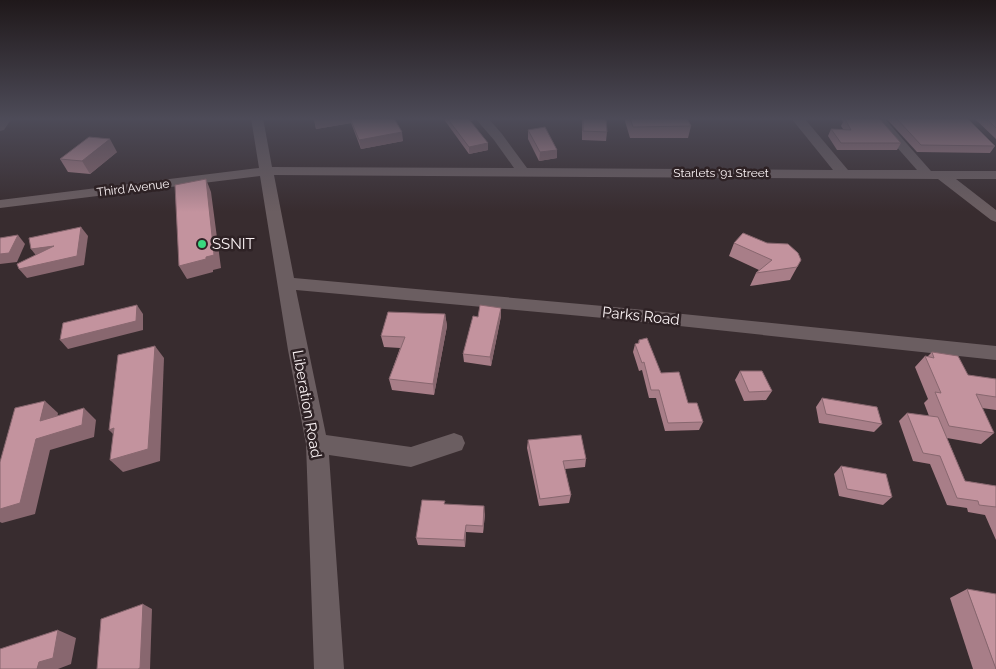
<svg xmlns="http://www.w3.org/2000/svg" width="996" height="669" viewBox="0 0 996 669" font-family="Raleway,sans-serif">
<style>
.lines{fill:none;stroke-linecap:round;stroke-linejoin:round}
.minor{fill:#6b5e61;fill-rule:evenodd}
.wall{fill:#a87e88}
.shaded-wall{fill:#88676f}
.building{fill:#c3939e;stroke:#88676f}
.poi-dot{fill:#3ad77f;stroke:#2e2225;stroke-width:2}
.labels{text-anchor:middle;stroke-width:5;stroke-linejoin:round;paint-order:stroke}
.far-street-label{font-size:12px;fill:#faf2f4;stroke:#2e2225}
.poi-label{font-size:15px;fill:#faf2f4;stroke:#2e2225;text-anchor:start}
.street-label{font-size:15px;fill:#faf2f4;stroke:#2e2225}
</style>
<rect width="100%" height="100%" fill="#382c2f"/>
<g class="lines">
<g class="minor">
<polygon points="0,118 12,118 4,130 0,131"/>
<polygon points="251,118 263,118 272,167 514,168 494,140 475,118 488,118 502,134 527,168 833,170 791,118 804,118 848,170 917,170 871,118 884,118 931,171 996,171 996,179 956,179 996,210 996,222 991,220 938,179 274,175 294,278 614,307 996,346 996,360 614,319 296,290 326,435 411,447 454,433 462,436 465,443 462,450 411,467 329,455 344,669 314,669 306,444 288,350 260,176 0,208 0,200 259,168"/>
</g>
</g>
<g class="wall">
<polygon points="314,118 394,118 403,141 361,149 351,123 316,129"/>
<polygon points="443,118 474,118 474,120 470,121 488,150 469,154"/>
<polygon points="582,118 607,132 606,141 582,140"/>
<polygon points="624,118 687,118 691,126 688,138 630,138"/>
<polygon points="840,118 879,118 901,143 897,150 837,150 828,136 831,129 843,129 841,126 843,122"/>
<polygon points="886,118 967,118 995,146 990,153 917,152"/>
<polygon points="974,118 996,118 996,139"/>
<polygon points="528,130 557,150 557,158 539,161 528,139"/>
<polygon points="117,152 90,174 68,172 60,159"/>
<polygon points="734,243 801,260 790,280 750,286 756,273 759,270 729,256"/>
<polygon points="501,308 501,316 491,366 464,362 463,354"/>
<polygon points="445,314 447,326 434,395 392,390 389,379 400,348 384,347 381,336"/>
<polygon points="639,340 661,373 688,403 703,422 699,430 665,431 656,398 649,398 642,370 639,371 633,352 635,344 638,344"/>
<polygon points="932,352 968,375 996,379 996,410 982,408 994,433 981,444 947,438 965,481 996,486 996,540 985,515 968,512 967,508 947,505 930,464 913,461 899,421 907,413 929,416 924,403 928,399 915,367 925,356 927,357"/>
<polygon points="740,371 772,391 766,400 744,401 735,380"/>
<polygon points="822,398 882,424 874,432 819,423 816,407"/>
<polygon points="528,440 586,459 585,467 565,469 571,495 569,503 539,506 527,448"/>
<polygon points="841,466 892,497 883,505 839,496 834,474"/>
<polygon points="445,504 485,514 483,533 466,532 465,547 418,545 416,538"/>
<polygon points="967,589 996,669 973,669 950,598"/>
</g>
<g class="shaded-wall">
<polygon points="327,118 350,118 351,123 316,129 314,120"/>
<polygon points="465,118 474,118 474,120 465,121"/>
<polygon points="402,132 403,141 361,149 359,140"/>
<polygon points="110,139 117,152 90,174 82,161"/>
<polygon points="488,143 488,150 469,154 469,147"/>
<polygon points="557,150 557,158 539,161 540,152"/>
<polygon points="206,179 211,192 221,268 213,270 213,272 187,279 179,266"/>
<polygon points="81,227 88,236 84,265 27,278 19,269"/>
<polygon points="18,235 25,244 17,262 0,264 0,254"/>
<polygon points="54,246 38,258 31,249"/>
<polygon points="137,305 143,314 143,330 68,349 60,340"/>
<polygon points="501,308 501,316 491,366 490,357"/>
<polygon points="445,314 447,326 434,395 433,384"/>
<polygon points="155,346 164,358 160,461 123,472 110,460"/>
<polygon points="45,401 58,413 54,433 40,421"/>
<polygon points="84,408 96,420 94,437 50,450 35,514 2,523 0,522 0,509 36,439"/>
<polygon points="114,428 121,442 109,430"/>
<polygon points="484,506 485,514 483,533 483,526"/>
<polygon points="466,525 466,532 465,547 464,540"/>
<polygon points="143,604 152,609 150,669 138,669"/>
<polygon points="58,630 76,638 71,664 58,669 37,669 39,662"/>
</g>
<g class="building">
<polygon points="314,118 327,118 314,120"/>
<polygon points="350,118 394,118 402,132 359,140"/>
<polygon points="447,118 468,118 488,143 469,147"/>
<polygon points="583,118 606,118 607,132 583,131"/>
<polygon points="630,118 687,118 691,126 633,127"/>
<polygon points="849,118 879,118 901,143 841,143 831,129 851,130 845,119 850,119"/>
<polygon points="896,118 967,118 995,146 921,145"/>
<polygon points="986,118 996,118 996,128"/>
<polygon points="545,127 557,150 540,152 528,130"/>
<polygon points="89,137 110,139 82,161 60,159"/>
<polygon points="206,179 214,255 206,257 206,259 179,266 175,185"/>
<polygon points="81,227 77,256 19,269 17,264 54,246 31,249 29,238"/>
<polygon points="743,233 767,243 788,244 798,253 801,260 797,267 756,273 772,260 734,243"/>
<polygon points="18,235 9,253 0,254 0,238"/>
<polygon points="137,305 136,321 60,340 63,323"/>
<polygon points="480,305 501,308 490,357 463,354 473,316 478,317"/>
<polygon points="388,312 445,314 433,384 389,379 405,337 381,336"/>
<polygon points="647,338 661,373 679,372 688,403 697,403 703,422 668,423 659,390 651,390 644,362 642,363 635,344 639,343 639,340"/>
<polygon points="155,346 148,449 110,460 114,428 109,430 118,355"/>
<polygon points="932,352 958,356 968,375 996,379 996,397 976,394 994,433 949,426 935,392 941,393 925,356 934,358"/>
<polygon points="740,371 762,371 772,391 749,392"/>
<polygon points="822,398 877,407 882,424 826,414"/>
<polygon points="45,401 40,421 84,408 82,425 36,439 20,503 0,509 0,462 15,408"/>
<polygon points="907,413 938,417 965,481 996,486 996,507 979,505 978,501 957,498 940,456 923,453"/>
<polygon points="581,435 586,459 563,461 571,495 540,499 528,440"/>
<polygon points="841,466 886,474 892,497 847,489"/>
<polygon points="422,500 445,501 444,504 484,506 483,526 466,525 464,540 416,538"/>
<polygon points="967,589 996,594 996,669"/>
<polygon points="143,604 140,668 138,669 97,669 101,619"/>
<polygon points="58,630 53,658 39,662 37,669 0,669 0,649"/>
</g>
<linearGradient id="sky" x2="0" y2="1"><stop stop-color="#1f181a"/><stop offset="0.56" stop-color="#4d4b58"/><stop offset="1" stop-color="#4d4b58" stop-opacity="0"/></linearGradient>
<rect width="996" height="212" fill="url(#sky)"/>
<circle class="poi-dot" cx="202" cy="244" r="5"/>
<g class="labels">
<g class="far-street-label">
<text x="721" y="177">Starlets '91 Street</text>
<text transform="translate(133 188) rotate(-7)" y="4">Third Avenue</text>
</g>
<g class="poi-label">
<text x="212" y="249">SSNIT</text>
</g>
<g class="street-label">
<text transform="translate(641 316) rotate(6)" y="5">Parks Road</text>
<text transform="translate(307 404) rotate(80)" y="5">Liberation Road</text>
</g>
</g>
</svg>
